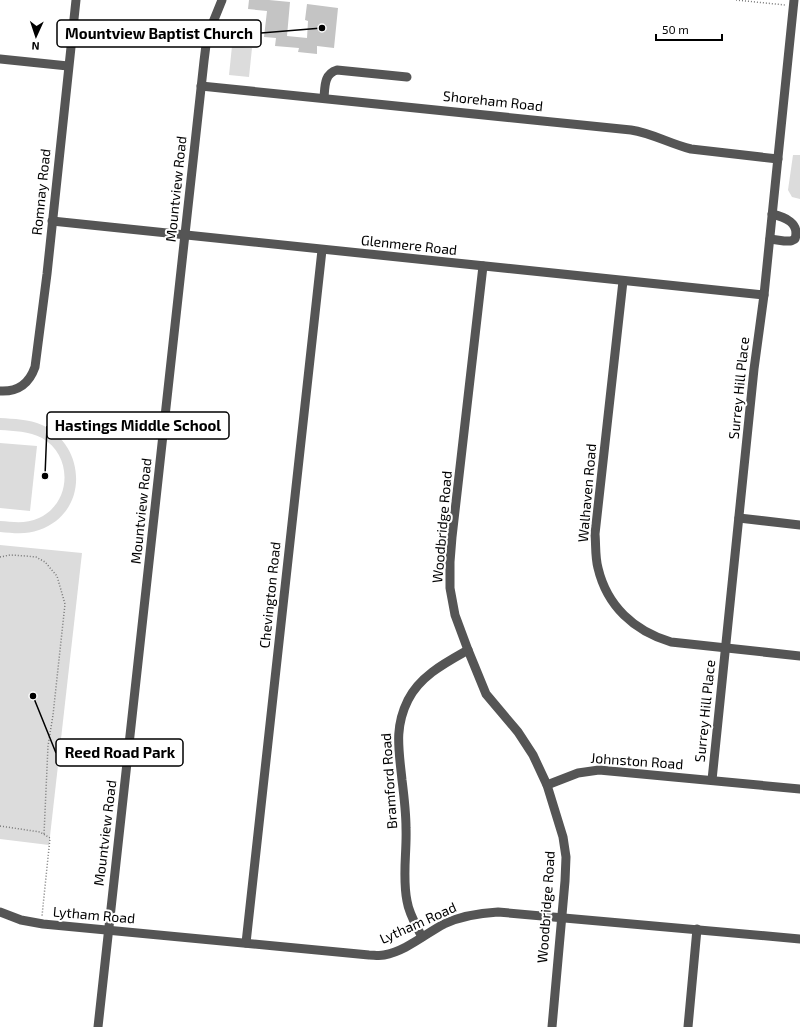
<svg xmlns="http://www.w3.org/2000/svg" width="800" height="1027" viewBox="0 0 800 1027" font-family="'Exo 2',sans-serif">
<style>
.green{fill:#dcdcdc}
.building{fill:#c4c4c4}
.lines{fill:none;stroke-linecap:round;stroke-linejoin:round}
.path{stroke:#777;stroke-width:1.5;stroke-dasharray:1 2;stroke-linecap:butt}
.minor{stroke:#555;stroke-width:9}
.labels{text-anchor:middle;stroke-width:4;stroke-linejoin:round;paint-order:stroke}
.street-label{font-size:14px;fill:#000;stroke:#fff}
.leader{fill:none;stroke:#000;stroke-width:1.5}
.callout-dot{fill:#000;stroke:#fff;stroke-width:1.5}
.callout{fill:#fff;stroke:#000;stroke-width:1.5}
.callout-label{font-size:15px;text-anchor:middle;font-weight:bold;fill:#000}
</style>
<rect width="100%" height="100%" fill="#fff"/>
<g class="green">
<polygon points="232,46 252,48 249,77 229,75"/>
<polygon points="797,155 800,155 800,199 792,197 788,190 793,155"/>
<path d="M0 418C14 419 29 419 42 425 87 446 89 513 39 530 26 535 13 533 0 532V521C14 522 26 524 39 518 72 503 73 455 42 438 29 431 14 431 0 430Z"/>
<polygon points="0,443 37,446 30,511 0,508"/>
<polygon points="0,545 82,553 49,845 0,839"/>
</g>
<polygon class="building" points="249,0 269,0 290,2 287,36 307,38 308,21 305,20 307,4 338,8 334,48 317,46 317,54 298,52 299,48 275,46 276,38 264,37 267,11 248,9"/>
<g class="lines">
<g class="path">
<polyline points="736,0 785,5"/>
<polyline points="0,557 10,555 26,556 36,557 45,562 57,576 65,604 53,715 48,746 44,834"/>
<polyline points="0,826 40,832 50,838 42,916"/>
</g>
<g class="minor">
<polyline points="0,59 68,66"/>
<path d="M201 86 631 130C652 133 670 144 691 149L778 159"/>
<path d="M324 98C325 86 324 74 337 70L407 77"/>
<polyline points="52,221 764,295"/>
<path d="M770 239 784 241H791L795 239C800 223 785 217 772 214"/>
<polyline points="483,266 452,537 450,562 450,588 455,615 468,650 486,694 518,732 533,755 547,785 563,837 566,857 565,881 552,1027"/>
<path d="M623 281 595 534C596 545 595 557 598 568 607 606 634 631 671 642L800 656"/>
<path d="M0 391C18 392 29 384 35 367L47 274 76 0"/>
<polyline points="739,518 800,525"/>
<polyline points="712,780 754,369 764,295 794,0"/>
<polyline points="547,785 578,773 599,770 800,789"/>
<path d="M0 912 21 920 43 924 369 955C374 955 379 956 384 955 406 951 425 934 444 924 461 916 480 913 498 912L800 939"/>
<path d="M422 937C416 925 409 914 407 901 402 877 407 852 406 828 406 812 404 796 402 780 399 750 394 728 408 700 420 676 445 663 468 650"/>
<polyline points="246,943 322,250"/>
<polyline points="98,1027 204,61 207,37 222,0"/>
<polyline points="688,1027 697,929"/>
</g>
</g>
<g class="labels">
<g class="street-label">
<text transform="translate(493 101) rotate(6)" y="5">Shoreham Road</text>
<text transform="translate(176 189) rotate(-84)" y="5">Mountview Road</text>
<text transform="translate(41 192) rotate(-84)" y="5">Romnay Road</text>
<text transform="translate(409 245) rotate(6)" y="5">Glenmere Road</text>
<text transform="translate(739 388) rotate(-84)" y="5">Surrey Hill Place</text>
<text transform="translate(587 493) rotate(-85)" y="5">Walhaven Road</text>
<text transform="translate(141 511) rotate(-84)" y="5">Mountview Road</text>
<text transform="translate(442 527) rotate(-85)" y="5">Woodbridge Road</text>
<text transform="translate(270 595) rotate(-84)" y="5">Chevington Road</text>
<text transform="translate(705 711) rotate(-84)" y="5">Surrey Hill Place</text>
<text transform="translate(637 761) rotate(4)" y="5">Johnston Road</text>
<text transform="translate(389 781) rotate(-94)" y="5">Bramford Road</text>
<text transform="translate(105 833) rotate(-83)" y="5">Mountview Road</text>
<text transform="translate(546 907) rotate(-86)" y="5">Woodbridge Road</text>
<text transform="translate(94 915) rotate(5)" y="5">Lytham Road</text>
<text transform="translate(418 923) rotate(-24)" y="5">Lytham Road</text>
</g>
</g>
<path class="leader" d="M322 28L261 33M45 476L47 426M33 696L56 753"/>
<g class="callout-dot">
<circle cx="322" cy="28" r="4"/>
<circle cx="45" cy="476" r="4"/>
<circle cx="33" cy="696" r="4"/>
</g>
<g class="callout">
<rect x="57" y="20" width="204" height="27" rx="4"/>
<rect x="47" y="412" width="182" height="27" rx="4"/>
<rect x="56" y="739" width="127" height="27" rx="4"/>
</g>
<g class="callout-label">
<text x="159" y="39">Mountview Baptist Church</text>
<text x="138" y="431">Hastings Middle School</text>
<text x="120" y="758">Reed Road Park</text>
</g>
<g transform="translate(36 36) rotate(183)" stroke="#ffffff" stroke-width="3" paint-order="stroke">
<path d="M0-3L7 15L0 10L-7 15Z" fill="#000000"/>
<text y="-6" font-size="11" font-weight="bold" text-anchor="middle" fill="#000000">N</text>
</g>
<path d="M656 34v6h66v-6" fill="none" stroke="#000000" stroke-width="2"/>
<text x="662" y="34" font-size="12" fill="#000000" stroke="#ffffff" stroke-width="3" paint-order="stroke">50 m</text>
</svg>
